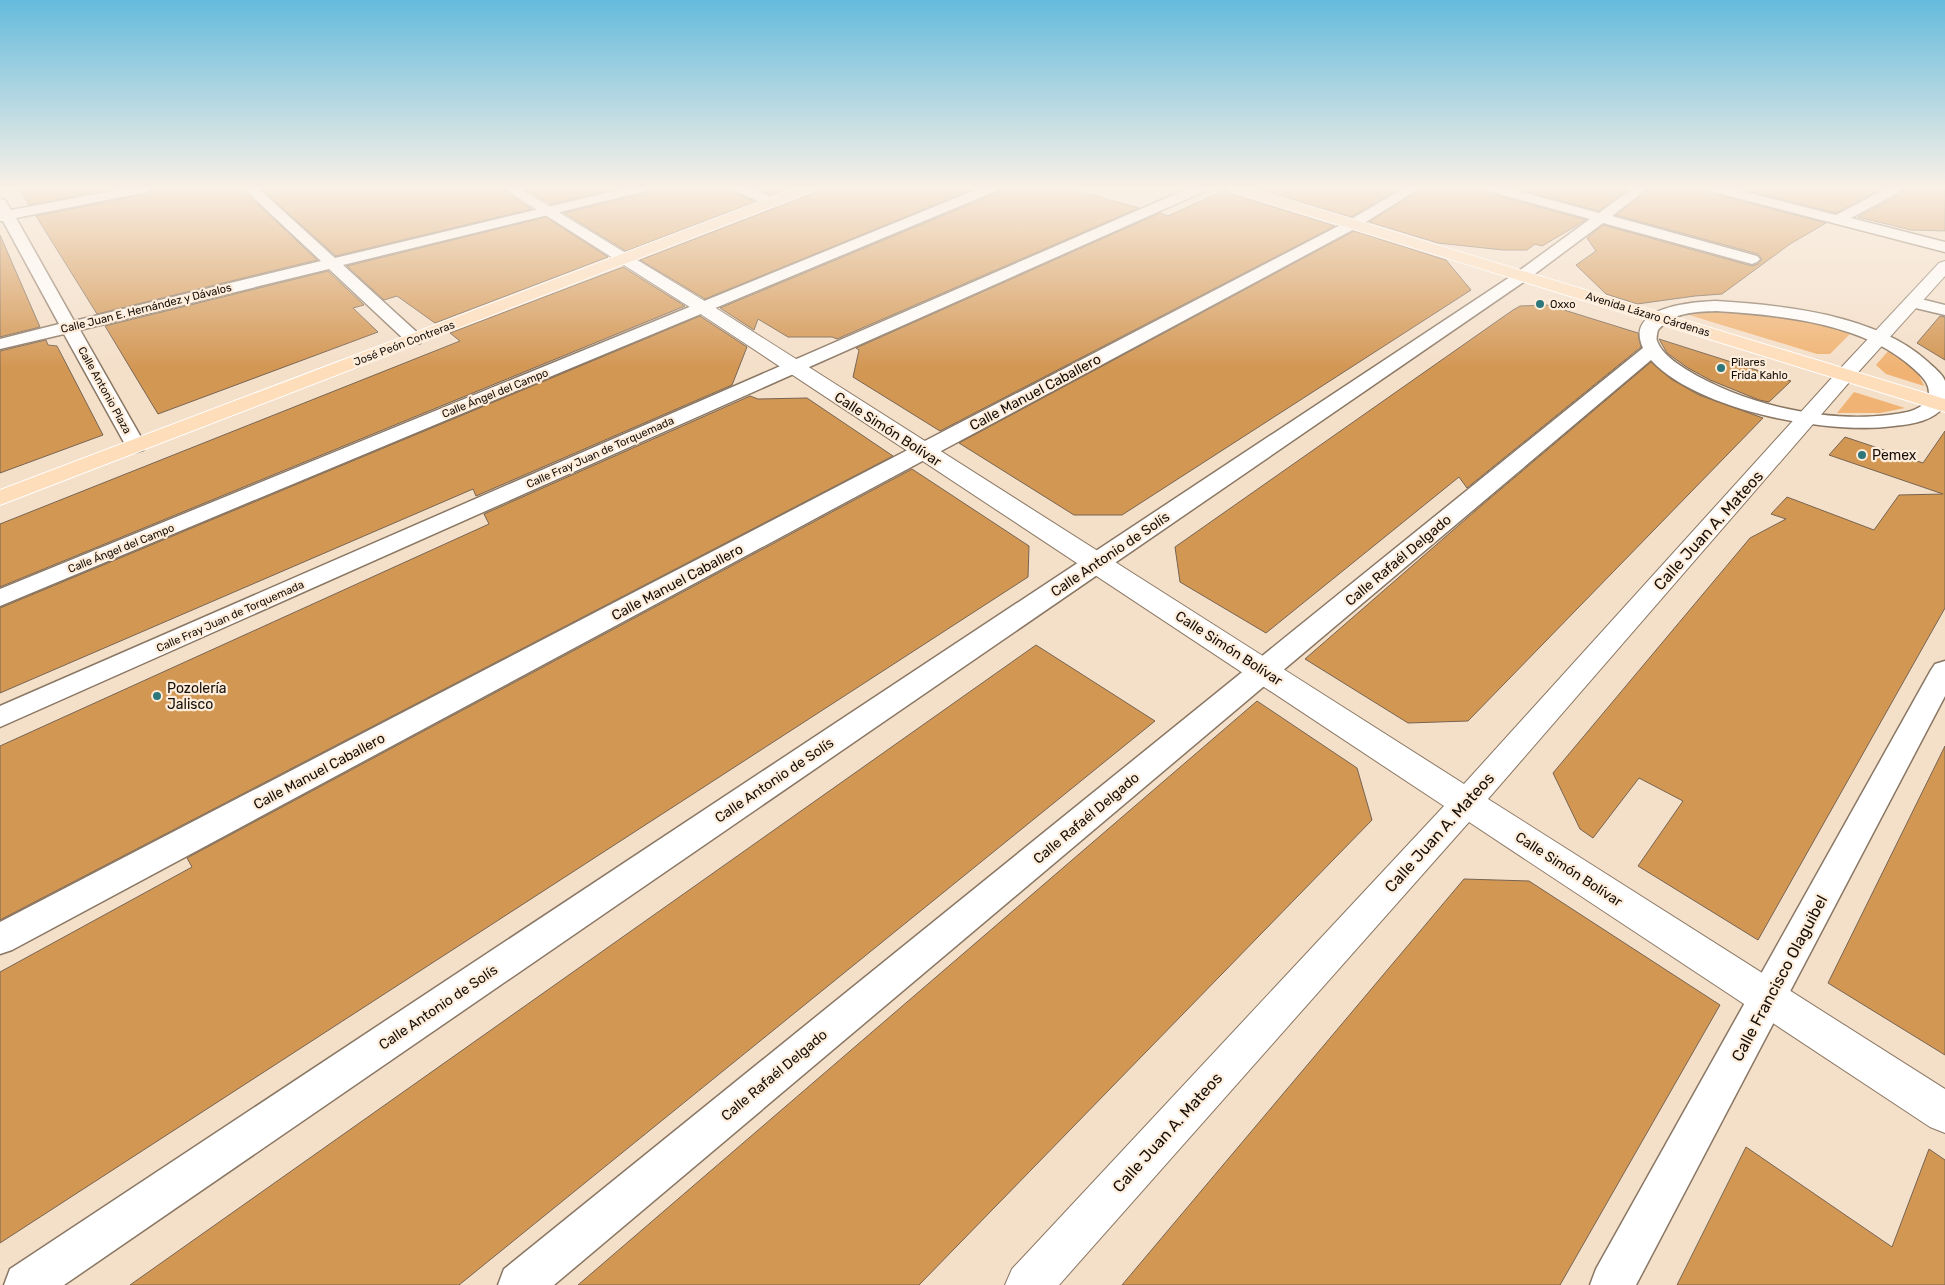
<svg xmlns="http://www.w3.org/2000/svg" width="1945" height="1285" viewBox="0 0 1945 1285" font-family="Rubik,sans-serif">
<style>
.green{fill:#f0b373}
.building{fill:#d39754;stroke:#776451}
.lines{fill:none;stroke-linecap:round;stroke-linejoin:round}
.street-casing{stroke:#8a7763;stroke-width:3}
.secondary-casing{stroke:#8a7763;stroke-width:2}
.primary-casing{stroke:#fff;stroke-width:2}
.street{fill:#fff;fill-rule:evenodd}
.secondary{fill:#fff;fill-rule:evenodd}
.primary{fill:#feddba;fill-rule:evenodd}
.poi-dot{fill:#2e787b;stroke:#feeddb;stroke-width:2}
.labels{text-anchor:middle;stroke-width:4.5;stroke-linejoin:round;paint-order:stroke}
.far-poi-label{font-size:11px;fill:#160f08;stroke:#feeddb;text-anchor:start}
.far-street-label{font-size:11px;fill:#160f08;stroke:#feeddb}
.street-label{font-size:14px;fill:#160f08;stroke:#feeddb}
.poi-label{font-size:14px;fill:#160f08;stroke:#feeddb;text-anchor:start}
.near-street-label{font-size:16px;fill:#160f08;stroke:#feeddb}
</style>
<rect width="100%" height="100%" fill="#f4dfc9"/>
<g class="green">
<path d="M1726 310C1768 312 1811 319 1851 333L1830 354H1817L1689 315Z"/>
<path d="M1889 350C1903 360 1918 368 1924 386L1886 374 1876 365Z"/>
<polygon points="1854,392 1905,408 1880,413 1837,413"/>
</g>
<g class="building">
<polygon points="19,188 120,188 29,205"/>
<polygon points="156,188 241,188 317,260 97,314 36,216 147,194"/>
<polygon points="260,188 501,188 532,209 336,256"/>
<polygon points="522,188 620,188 550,204"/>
<polygon points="650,188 732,188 735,193 755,202 626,251 564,213 646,193"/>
<polygon points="755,188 792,188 772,195"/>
<polygon points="817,188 976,188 705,299 640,260 814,193"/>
<polygon points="1000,188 1067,188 1139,208 837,339 832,337 788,337 758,319 754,330 720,308 997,193"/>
<polygon points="1254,188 1401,188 1351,217"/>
<polygon points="1422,188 1484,188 1488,193 1586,220 1542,246 1535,244 1527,250 1503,250 1438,243 1369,222"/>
<polygon points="1513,188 1630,188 1599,211"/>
<polygon points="1650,188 1706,188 1710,193 1826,223 1790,244 1722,294 1695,296 1637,304 1606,294 1576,265 1596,251 1587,238 1603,225 1752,266 1758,264 1762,259 1758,254 1616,215"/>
<polygon points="1736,188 1884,188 1836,213"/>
<polygon points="1903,188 1945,188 1945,231 1911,230 1858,217 1901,194"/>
<polygon points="1227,189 1229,193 1335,226 940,431 853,377 859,350 856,348 1160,213 1168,216"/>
<polygon points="546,217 608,257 435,323 397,296 384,300 347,266"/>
<polygon points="1354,231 1446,260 1471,290 1122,515 1074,515 959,443"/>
<polygon points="0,235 40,327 0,337"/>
<polygon points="623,267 685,306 0,587 0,524 460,341 450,333"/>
<polygon points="328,271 364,305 353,308 378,332 158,414 105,326"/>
<polygon points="1548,305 1638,333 1641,347 1467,488 1459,477 1266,633 1180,582 1175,547 1513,310 1520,306"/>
<polygon points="700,316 747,347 732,385 476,496 473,489 0,693 0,608"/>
<polygon points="1940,316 1945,317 1945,360 1917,343"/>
<polygon points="1659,339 1791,381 1769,402 1759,400 1710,380 1688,368 1667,353"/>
<polygon points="46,340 48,345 57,346 103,435 0,473 0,351"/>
<polygon points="1651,362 1671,379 1699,395 1763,418 1468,721 1408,723 1305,659 1482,505"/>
<polygon points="750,396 758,399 807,398 893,456 0,920 0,746 489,524 484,514"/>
<polygon points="1945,431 1945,608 1758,940 1638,866 1683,801 1639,778 1593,838 1580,829 1553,773 1750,538 1786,519 1771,514 1787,497 1874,530 1899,495 1943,494 1829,455 1845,437 1923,463"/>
<polygon points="912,469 1029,546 1028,577 0,1243 0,972 192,867 187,858"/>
<polygon points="1036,645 1155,721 459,1285 130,1285"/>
<polygon points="1257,701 1357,768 1372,820 919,1285 578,1285"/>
<polygon points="1945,746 1945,1055 1828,983"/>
<polygon points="1464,879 1529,881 1720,1005 1560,1285 1122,1285"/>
<polygon points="1746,1147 1892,1247 1929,1149 1945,1160 1945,1285 1677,1285"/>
</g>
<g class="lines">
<g class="street-casing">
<g id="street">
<polygon points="128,188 154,188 147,192 16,218 74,321 321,261 243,188 258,188 335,258 626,188 648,188 646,191 343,265 420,335 423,339 420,343 414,344 408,343 329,269 80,330 146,446 143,450 136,452 129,450 126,446 64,334 0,349 0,339 59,324 3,221 0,221 0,199 5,200 11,210"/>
<polygon points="734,188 751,188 776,199 778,202 776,205 766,205 736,191"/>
<polygon points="980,188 998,188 996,191 0,606 0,589"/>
<polygon points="1189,188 1207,188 1205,191 0,727 0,706"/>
<polygon points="1404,188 1420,188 1358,227 12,950 0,954 0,922 1348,221"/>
<polygon points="1486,188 1507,188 1599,213 1633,188 1648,188 1612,216 1757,256 1760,259 1757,262 1752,264 1603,223 1528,279 64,1285 4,1285 10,1269 1516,273 1590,219 1488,191"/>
<polygon points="1708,188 1730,188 1836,215 1887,188 1901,188 1900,192 1851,218 1945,242 1945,252 1710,191"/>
<polygon points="1913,297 1945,305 1945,315 1907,306 1905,302 1907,298"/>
<path d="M1716 301C1783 305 1876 315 1927 361 1933 367 1943 374 1945 381 1945 388 1945 398 1945 405 1934 421 1913 424 1894 426 1829 435 1698 411 1651 360L554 1285H498L504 1269 1643 348C1624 307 1691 302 1716 301ZM1716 311C1780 315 1865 323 1914 369 1924 378 1933 387 1927 401 1917 412 1903 413 1889 415 1824 423 1743 404 1687 370 1676 363 1662 354 1657 341 1656 338 1657 334 1658 330 1673 312 1694 312 1716 311Z"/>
<polygon points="1945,661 1945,696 1636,1285 1590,1285 1596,1269 1931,670 1935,664"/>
</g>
</g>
<g class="secondary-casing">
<polygon id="secondary" points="503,188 519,188 708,303 1464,784 1838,371 1939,263 1945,261 1945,276 1852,379 1488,799 1945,1089 1945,1133 1930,1127 1469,822 1059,1285 1005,1285 1012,1269 1444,806 696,311"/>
</g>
<g class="primary-casing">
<g id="primary">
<polygon points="796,188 815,188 813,191 0,505 0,490"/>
<polygon points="1228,188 1249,188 1945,399 1945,412 1230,191"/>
</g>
</g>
<use href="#street" class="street"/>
<use href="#secondary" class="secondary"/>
<use href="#primary" class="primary"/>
</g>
<linearGradient id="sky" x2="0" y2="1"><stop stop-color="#65bbdc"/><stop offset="0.51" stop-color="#faf1e7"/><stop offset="1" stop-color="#faf1e7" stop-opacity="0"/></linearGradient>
<rect width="1945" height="368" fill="url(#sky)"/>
<g class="poi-dot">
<circle cx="1540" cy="304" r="5"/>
<circle cx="1721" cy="368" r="5"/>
<circle cx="1862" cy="455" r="5"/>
<circle cx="157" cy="696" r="5"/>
</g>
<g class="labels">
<g class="far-poi-label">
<text x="1550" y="308">Oxxo</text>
<text x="1731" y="366">Pilares<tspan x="1731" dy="13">Frida Kahlo</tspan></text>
</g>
<g class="far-street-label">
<text transform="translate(146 308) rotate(-14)" y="4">Calle Juan E. Hernández y Dávalos</text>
<text transform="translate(1648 314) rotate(17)" y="4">Avenida Lázaro Cárdenas</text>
<text transform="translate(404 343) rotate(-21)" y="4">José Peón Contreras</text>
<text transform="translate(105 390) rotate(61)" y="4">Calle Antonio Plaza</text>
<text transform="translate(495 393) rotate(-22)" y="4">Calle Ángel del Campo</text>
<text transform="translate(600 452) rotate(-24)" y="4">Calle Fray Juan de Torquemada</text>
<text transform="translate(121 548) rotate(-22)" y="4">Calle Ángel del Campo</text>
<text transform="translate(230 616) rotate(-24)" y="4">Calle Fray Juan de Torquemada</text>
</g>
<g class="street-label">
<text transform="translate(1035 392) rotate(-28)" y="5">Calle Manuel Caballero</text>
<text transform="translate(888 429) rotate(33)" y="5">Calle Simón Bolívar</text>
<text transform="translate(1110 554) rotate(-34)" y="5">Calle Antonio de Solís</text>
<text transform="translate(1398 560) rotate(-40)" y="5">Calle Rafaél Delgado</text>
<text transform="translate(677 582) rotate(-28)" y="5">Calle Manuel Caballero</text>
<text transform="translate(1229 648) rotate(33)" y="5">Calle Simón Bolívar</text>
<text transform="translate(319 771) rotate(-28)" y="5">Calle Manuel Caballero</text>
<text transform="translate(774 780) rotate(-34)" y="5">Calle Antonio de Solís</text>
<text transform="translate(1086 818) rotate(-40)" y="5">Calle Rafaél Delgado</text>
<text transform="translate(1569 869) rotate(33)" y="5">Calle Simón Bolívar</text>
<text transform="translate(438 1007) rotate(-34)" y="5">Calle Antonio de Solís</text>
<text transform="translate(774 1075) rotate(-40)" y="5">Calle Rafaél Delgado</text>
</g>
<g class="poi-label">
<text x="1872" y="460">Pemex</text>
<text x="167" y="693">Pozolería<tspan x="167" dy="16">Jalisco</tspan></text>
</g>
<g class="near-street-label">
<text transform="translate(1708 530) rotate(-48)" y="6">Calle Juan A. Mateos</text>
<text transform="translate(1439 832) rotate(-48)" y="6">Calle Juan A. Mateos</text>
<text transform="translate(1779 978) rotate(-62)" y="6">Calle Francisco Olaguibel</text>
<text transform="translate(1167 1132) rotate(-48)" y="6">Calle Juan A. Mateos</text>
</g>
</g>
</svg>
